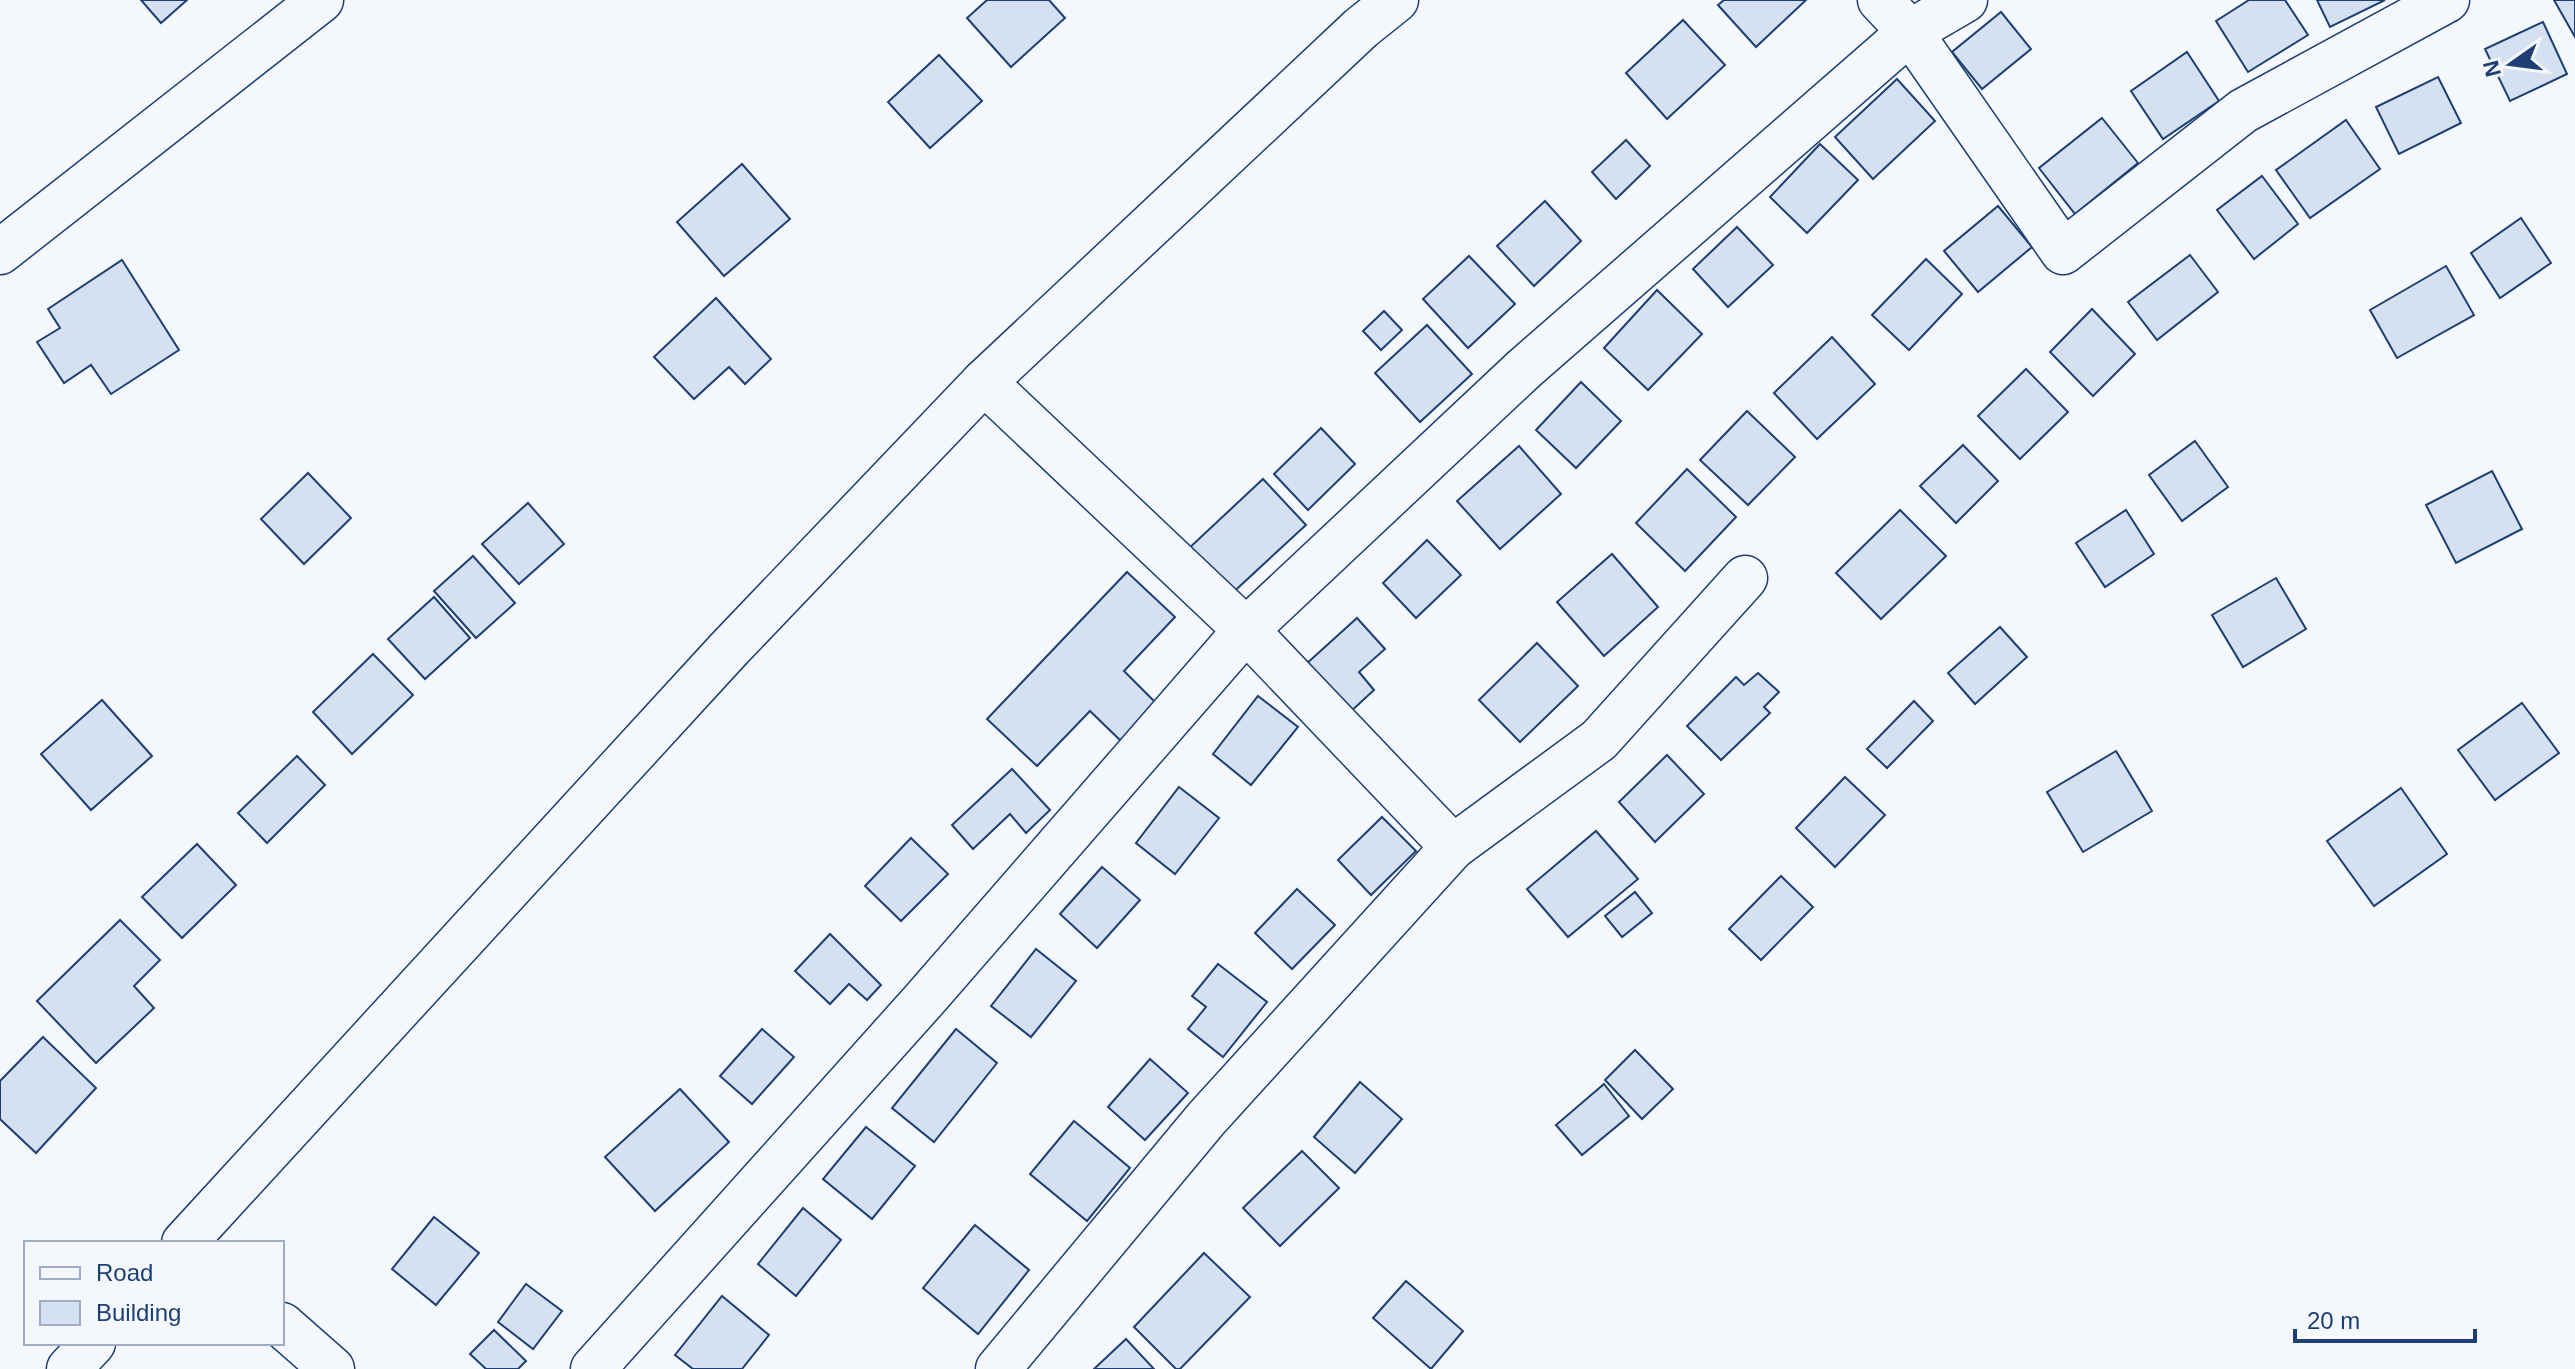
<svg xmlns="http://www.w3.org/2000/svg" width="2575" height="1369" viewBox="0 0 2575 1369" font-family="Helvetica,sans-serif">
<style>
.building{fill:#d5e0f0;stroke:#1d3f73;stroke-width:2}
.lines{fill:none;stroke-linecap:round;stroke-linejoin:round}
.street-casing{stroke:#1d3f73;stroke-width:47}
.primary-casing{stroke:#1d3f73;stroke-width:47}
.street{stroke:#f4f7fb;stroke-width:44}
.primary{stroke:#f4f7fb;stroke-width:44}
</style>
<rect width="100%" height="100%" fill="#f4f7fb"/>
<g class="building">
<polygon points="141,0 187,0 161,23"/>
<polygon points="987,0 1049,0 1065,18 1011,67 967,18"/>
<polygon points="1724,0 1806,0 1756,47 1718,5"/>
<polygon points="2249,0 2285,0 2308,35 2248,72 2216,21"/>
<polygon points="2317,0 2385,0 2330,27"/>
<polygon points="2554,0 2575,0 2575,37"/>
<polygon points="2001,12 2031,49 1982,89 1952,52"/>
<polygon points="1683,20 1725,65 1667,119 1626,73"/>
<polygon points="2543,22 2567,74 2510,101 2485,49"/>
<polygon points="2187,52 2219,101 2163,139 2131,91"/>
<polygon points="939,55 982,101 930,148 888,102"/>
<polygon points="2438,77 2461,123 2399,154 2376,107"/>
<polygon points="1897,79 1935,121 1873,179 1835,137"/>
<polygon points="2102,118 2138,163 2075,214 2039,168"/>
<polygon points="2346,120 2380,169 2310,218 2276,170"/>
<polygon points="1626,140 1650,166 1616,199 1592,172"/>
<polygon points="1820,144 1858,180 1807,233 1770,197"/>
<polygon points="742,164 790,219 724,276 677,222"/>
<polygon points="2262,176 2298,224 2254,259 2217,210"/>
<polygon points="1545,201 1581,241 1534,286 1497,246"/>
<polygon points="1998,206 2032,247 1978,292 1944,251"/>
<polygon points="2521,218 2551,263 2500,298 2471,253"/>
<polygon points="1737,227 1773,265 1728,307 1693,269"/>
<polygon points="2190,255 2218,292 2157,340 2128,302"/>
<polygon points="1469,256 1515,304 1468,348 1423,299"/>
<polygon points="1926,259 1962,294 1909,350 1872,315"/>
<polygon points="122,260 179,350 111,394 91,365 64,383 37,342 60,328 48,309"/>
<polygon points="2446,266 2474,315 2397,358 2370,310"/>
<polygon points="1657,290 1702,334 1648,390 1604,348"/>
<polygon points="716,298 771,359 745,384 729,367 694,399 654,357"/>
<polygon points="2092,309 2135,354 2093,396 2050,352"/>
<polygon points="1384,311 1402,330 1381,350 1363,331"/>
<polygon points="1427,325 1472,374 1420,422 1375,373"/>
<polygon points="1832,337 1875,384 1817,439 1774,393"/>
<polygon points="2026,369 2068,412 2020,459 1978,416"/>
<polygon points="1581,382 1621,421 1576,468 1536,430"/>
<polygon points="1747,411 1795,457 1748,505 1700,460"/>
<polygon points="1321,428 1355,464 1308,510 1274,474"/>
<polygon points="2195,441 2228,487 2182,521 2149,475"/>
<polygon points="1963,445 1998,481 1956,523 1920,486"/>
<polygon points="1519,446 1561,494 1500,549 1457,501"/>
<polygon points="1687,469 1736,517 1685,571 1636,523"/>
<polygon points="2492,471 2522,529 2456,563 2426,505"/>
<polygon points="308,473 351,518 304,564 261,519"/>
<polygon points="1263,479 1306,525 1228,597 1186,551"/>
<polygon points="528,503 564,544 519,584 482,544"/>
<polygon points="1900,510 1946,556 1881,619 1836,573"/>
<polygon points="2126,510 2154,554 2105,587 2076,543"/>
<polygon points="1427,540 1461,575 1416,618 1383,583"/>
<polygon points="1612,554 1658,607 1604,656 1557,602"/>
<polygon points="473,556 515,603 476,638 434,591"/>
<polygon points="1127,572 1175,617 1124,671 1159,706 1123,743 1090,711 1037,766 987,719"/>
<polygon points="2276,578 2306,629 2243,667 2212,615"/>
<polygon points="434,597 470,638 425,679 388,639"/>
<polygon points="1357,618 1385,649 1359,672 1374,690 1348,714 1305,665"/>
<polygon points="2000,627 2027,657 1975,704 1948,673"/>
<polygon points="1537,643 1578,686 1520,742 1479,700"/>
<polygon points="373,654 413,695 352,754 313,712"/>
<polygon points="1758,673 1779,692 1764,707 1770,713 1721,760 1687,726 1736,677 1744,685"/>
<polygon points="1258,696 1298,727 1251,785 1213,754"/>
<polygon points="102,700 152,756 91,810 41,754"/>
<polygon points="1914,701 1933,721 1887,768 1867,749"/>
<polygon points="2522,703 2559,753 2495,800 2458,750"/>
<polygon points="2116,751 2152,811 2083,852 2047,792"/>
<polygon points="1667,755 1704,794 1655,842 1619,802"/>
<polygon points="297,756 325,785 267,843 238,813"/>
<polygon points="1012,769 1050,810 1026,833 1010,814 973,849 952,825"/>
<polygon points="1845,777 1885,815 1835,867 1796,828"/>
<polygon points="1179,787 1219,818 1175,874 1136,843"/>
<polygon points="2401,788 2447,854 2374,906 2327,841"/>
<polygon points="1382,817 1416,851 1371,895 1338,860"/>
<polygon points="1596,831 1638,879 1568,937 1527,889"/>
<polygon points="911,838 948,874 901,921 865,886"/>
<polygon points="197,844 236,885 182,938 142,897"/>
<polygon points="1102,867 1140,900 1097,948 1060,914"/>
<polygon points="1781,876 1813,907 1761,960 1729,929"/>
<polygon points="1297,889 1335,925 1292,969 1255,933"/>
<polygon points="1635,892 1652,913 1622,937 1605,916"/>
<polygon points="120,920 160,960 134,986 154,1008 96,1063 37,1001"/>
<polygon points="830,934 881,985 867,1000 849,984 830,1004 795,971"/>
<polygon points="1036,949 1076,981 1031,1037 991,1006"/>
<polygon points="1218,964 1267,1002 1223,1057 1188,1029 1206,1007 1192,996"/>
<polygon points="762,1029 794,1057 752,1104 720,1076"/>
<polygon points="956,1029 997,1063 934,1142 892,1108"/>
<polygon points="43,1037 96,1088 36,1153 0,1119 0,1081"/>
<polygon points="1635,1050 1673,1089 1642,1119 1605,1080"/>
<polygon points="1150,1059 1188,1093 1145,1140 1108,1107"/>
<polygon points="1360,1082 1402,1119 1355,1173 1314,1137"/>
<polygon points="1604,1084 1629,1116 1582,1155 1556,1125"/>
<polygon points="680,1089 729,1142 655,1211 605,1157"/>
<polygon points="1074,1121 1130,1168 1087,1221 1030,1174"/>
<polygon points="866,1127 915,1166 872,1219 823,1179"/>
<polygon points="1302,1151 1339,1188 1280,1246 1243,1208"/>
<polygon points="803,1208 841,1240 796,1296 758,1264"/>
<polygon points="434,1217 479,1253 436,1305 392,1269"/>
<polygon points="975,1225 1029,1270 978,1334 923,1288"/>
<polygon points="1204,1253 1250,1297 1180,1369 1176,1369 1134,1327"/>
<polygon points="1406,1281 1463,1331 1431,1369 1373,1318"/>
<polygon points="526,1284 562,1311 533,1349 498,1322"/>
<polygon points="722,1296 769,1335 742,1369 693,1369 675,1355"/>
<polygon points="494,1330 526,1361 518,1369 486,1369 470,1354"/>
<polygon points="1126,1339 1154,1369 1094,1369"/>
</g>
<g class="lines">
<g class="street-casing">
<g id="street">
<polyline points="1880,0 1910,32 2063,252 2243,111 2447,0"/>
<polyline points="0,252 321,0"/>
<polyline points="984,382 1246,630 1453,847"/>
<polyline points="282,1325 332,1369"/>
<polyline points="593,1369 924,1000 1246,630 1524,369 1910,32 1965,0"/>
<polyline points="998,1369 1206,1119 1453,847 1599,740 1745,578"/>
</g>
</g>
<g class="primary-casing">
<g id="primary">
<polyline points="184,1243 728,650 984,382 1361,28 1396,0"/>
<polyline points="69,1369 93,1343"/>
</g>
</g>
<use href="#street" class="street"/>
<use href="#primary" class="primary"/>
</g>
<rect x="24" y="1241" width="260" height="104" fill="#f4f7fb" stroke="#9eadc5" stroke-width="2"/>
<rect x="40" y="1267" width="40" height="12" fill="#f4f7fb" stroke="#9eadc5" stroke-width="2"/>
<text x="96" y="1281" font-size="24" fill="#1d3f73">Road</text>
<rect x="40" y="1301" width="40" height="24" fill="#d5e0f0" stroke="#9eadc5" stroke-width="2"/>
<text x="96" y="1321" font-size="24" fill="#1d3f73">Building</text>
<g transform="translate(2511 64) rotate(256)" stroke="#f4f7fb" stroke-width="6" paint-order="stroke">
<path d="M0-6L14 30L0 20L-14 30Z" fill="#1d3f73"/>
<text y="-12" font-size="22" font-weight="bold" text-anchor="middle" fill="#1d3f73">N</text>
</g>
<path d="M2295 1329v12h180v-12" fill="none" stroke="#1d3f73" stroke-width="4"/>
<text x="2307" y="1329" font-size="24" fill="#1d3f73" stroke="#f4f7fb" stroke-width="6" paint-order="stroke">20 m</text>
</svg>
